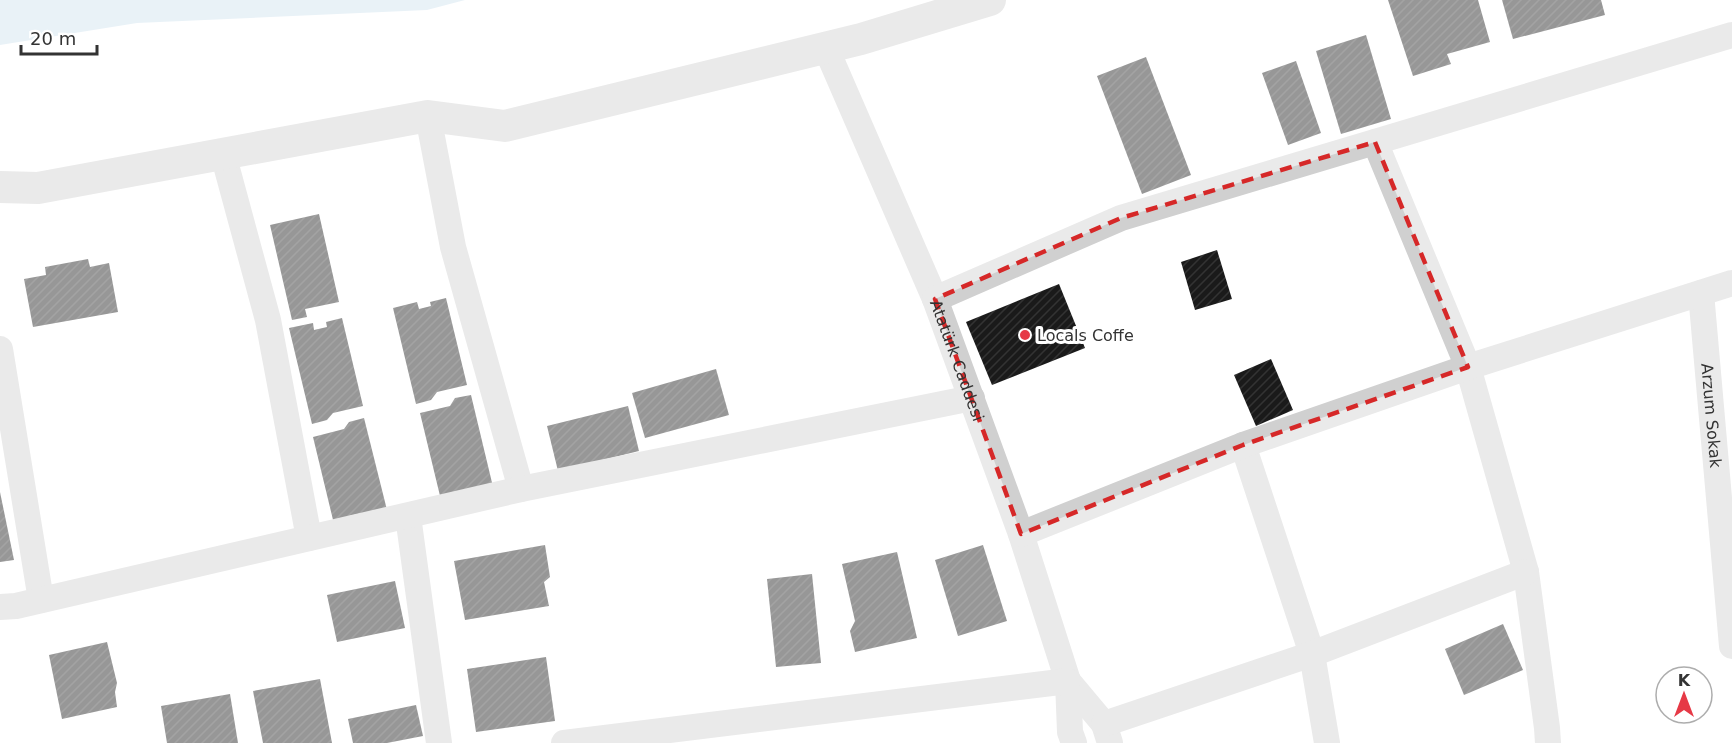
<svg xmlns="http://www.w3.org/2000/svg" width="1732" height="743" viewBox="0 0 1732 743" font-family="'DejaVu Sans',sans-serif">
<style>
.water{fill:#cfe2ee}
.building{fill:url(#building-hatch)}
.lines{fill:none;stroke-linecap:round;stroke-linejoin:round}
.minor{stroke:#d0d0d0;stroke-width:26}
.tertiary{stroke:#d0d0d0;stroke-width:32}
.marked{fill:none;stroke:#d62828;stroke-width:4.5;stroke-dasharray:12 8;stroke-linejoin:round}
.poi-dot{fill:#e63946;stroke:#fff;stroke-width:2}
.labels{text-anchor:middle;stroke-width:6;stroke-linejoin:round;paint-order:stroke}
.poi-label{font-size:16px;fill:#333;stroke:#fff;text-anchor:start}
.street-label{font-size:16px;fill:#333;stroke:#fff}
</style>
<defs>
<pattern id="building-hatch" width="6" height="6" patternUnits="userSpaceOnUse" patternTransform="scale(1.5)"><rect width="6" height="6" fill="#1a1a1a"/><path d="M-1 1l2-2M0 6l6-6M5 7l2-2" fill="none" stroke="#333"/></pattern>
</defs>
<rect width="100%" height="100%" fill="#fff"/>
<polygon class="water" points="0,0 465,0 427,10 137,23 0,45"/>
<g class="building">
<polygon points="1388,0 1478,0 1490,42 1447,54 1451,64 1413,76"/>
<polygon points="1502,0 1601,0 1605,15 1513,39"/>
<polygon points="1366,35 1391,119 1341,134 1316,51"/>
<polygon points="1146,57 1191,175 1142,194 1097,76"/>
<polygon points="1296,61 1321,133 1288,145 1262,73"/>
<polygon points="319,214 339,302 305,309 307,317 292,320 270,225"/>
<polygon points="1217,250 1232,299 1195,310 1181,262"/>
<polygon points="88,259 90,267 109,263 118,312 33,327 24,279 46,275 45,267"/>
<polygon points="1059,284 1085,348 992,385 966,322"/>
<polygon points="446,298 467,385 437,392 431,400 416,404 393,308 417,302 419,309 431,306 430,302"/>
<polygon points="342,318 363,406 333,413 327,420 312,424 289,328 313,323 314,330 327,327 326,322"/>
<polygon points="1271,359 1293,410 1256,426 1234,375"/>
<polygon points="716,369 729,415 645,438 632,393"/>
<polygon points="471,395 494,491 441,500 420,413 450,406 455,398"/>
<polygon points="628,406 639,451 558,471 547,426"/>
<polygon points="364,418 388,514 363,520 362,513 349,516 350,520 334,524 313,437 344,429 349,422"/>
<polygon points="0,492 14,560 0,562"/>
<polygon points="545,545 550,577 544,582 549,606 465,620 454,561"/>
<polygon points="983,545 1007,621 958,636 935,560"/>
<polygon points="897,552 917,638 855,652 850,631 855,621 842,564"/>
<polygon points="812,574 821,663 776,667 767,579"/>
<polygon points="395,581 405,628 337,642 327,595"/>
<polygon points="1503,624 1523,670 1464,695 1445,649"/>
<polygon points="107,642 117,683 115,692 117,707 62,719 49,655"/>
<polygon points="546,657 555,721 476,732 467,669"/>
<polygon points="320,679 332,743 263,743 253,691"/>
<polygon points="230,694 238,743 167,743 161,706"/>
<polygon points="416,705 423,736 387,743 353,743 348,719"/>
</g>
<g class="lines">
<g class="minor">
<path id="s1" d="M826 48 935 299 1021 534 1068 681 1070 732 1074 743"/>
<polyline points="428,116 453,247 521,489"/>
<polyline points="1375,142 1468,367 1526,572 1547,728 1548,743"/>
<polyline points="223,154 268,320 309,538"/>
<path id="s2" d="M1701 293 1732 646"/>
<polyline points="935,299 1121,218 1732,35"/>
<polyline points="0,349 41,600"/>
<polyline points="1243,445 1312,654 1327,743"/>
<polyline points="408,516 439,743"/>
<polyline points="1021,534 1243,445 1468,367 1732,283"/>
<polyline points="0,607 16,606 521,489 972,398"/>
<polyline points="1068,681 1104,724 1110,743"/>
<polyline points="1104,724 1312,654 1526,572"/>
<polyline points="564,743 1068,681"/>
</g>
<polyline class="tertiary" points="0,187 38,188 428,116 505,126 861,39 990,0"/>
</g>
<path d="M0 0H1732V743H0ZM1375 142 1468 367 1243 445 1021 534 935 299 1121 218Z" fill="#fff" fill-opacity=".55" fill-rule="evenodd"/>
<path class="marked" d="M1375 142 1468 367 1243 445 1021 534 935 299 1121 218Z"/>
<circle class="poi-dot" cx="1025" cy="335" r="6"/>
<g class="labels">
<g class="poi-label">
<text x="1037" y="341">Locals Coffe</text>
</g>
<g class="street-label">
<text dy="6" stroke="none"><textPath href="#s1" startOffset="339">Atatürk Caddesi</textPath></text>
<text dy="6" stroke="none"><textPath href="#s2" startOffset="123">Arzum Sokak</textPath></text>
</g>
</g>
<g transform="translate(1684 695)"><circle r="28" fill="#ffffff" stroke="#adadad" stroke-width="1.5"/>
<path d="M0-4.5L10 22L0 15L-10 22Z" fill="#e63946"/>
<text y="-9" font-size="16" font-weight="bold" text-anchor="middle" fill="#333333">K</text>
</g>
<path d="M21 45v9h76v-9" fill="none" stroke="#333333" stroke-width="3"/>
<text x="30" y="45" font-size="18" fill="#333333" stroke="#ffffff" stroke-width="4.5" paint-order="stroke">20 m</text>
</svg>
